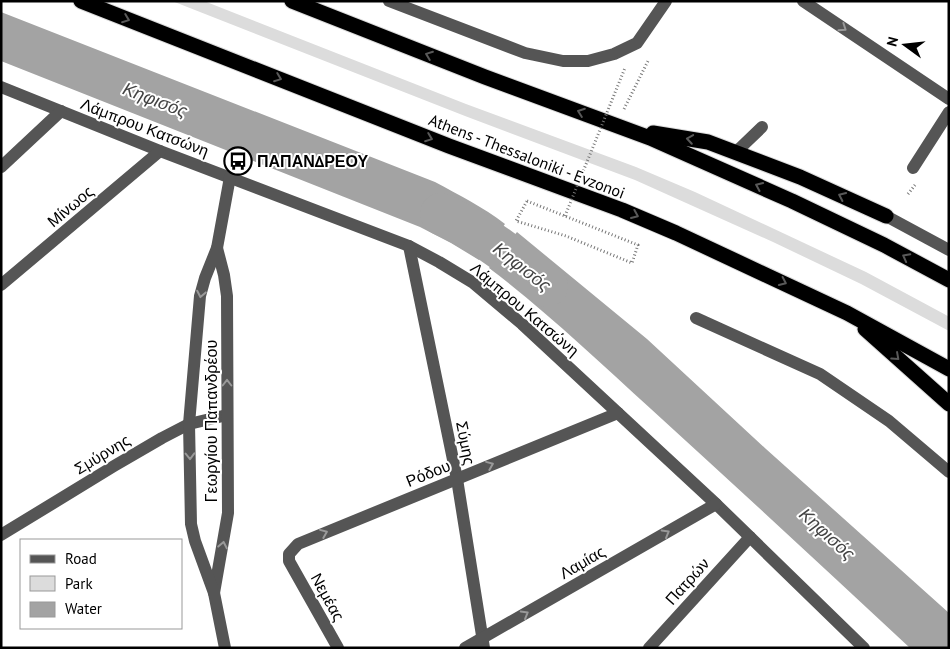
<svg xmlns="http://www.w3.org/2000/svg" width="950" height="649" viewBox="0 0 950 649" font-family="'PT Sans',sans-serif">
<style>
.green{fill:#dcdcdc}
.water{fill:#a3a3a3}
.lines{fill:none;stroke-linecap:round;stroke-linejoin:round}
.river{stroke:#a3a3a3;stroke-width:42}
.highway-casing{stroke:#dbdbdb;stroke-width:17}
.path{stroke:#777;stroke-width:3;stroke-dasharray:1 2.5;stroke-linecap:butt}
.minor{stroke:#555;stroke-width:12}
.highway{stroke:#000;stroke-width:15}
.path-bridge{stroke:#777;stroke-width:3;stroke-dasharray:1 2.5;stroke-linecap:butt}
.oneway{stroke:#595959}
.oneway2{stroke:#999}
.labels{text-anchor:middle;stroke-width:4;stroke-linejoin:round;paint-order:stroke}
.street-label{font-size:16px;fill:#000;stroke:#fff}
.poi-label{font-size:16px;font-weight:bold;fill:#000;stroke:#fff;text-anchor:start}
.water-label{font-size:18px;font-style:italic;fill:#444;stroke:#fff}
</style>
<rect width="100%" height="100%" fill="#fff"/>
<polygon class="green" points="172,1 204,1 466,104 636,167 695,192 866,272 946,315 949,317 949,331 861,284 773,242 635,180 465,116"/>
<g class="water">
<path d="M1 12 435 182C459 195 483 207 505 224L479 260 451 243 420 227 1 61Z"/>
<path d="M517 232 647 339 766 449 949 613V648H910C824 568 738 488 651 409 598 361 546 311 489 268Z"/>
</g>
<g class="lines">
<path class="river" d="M441 214C481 232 515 258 547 286"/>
<g class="highway-casing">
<g id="highway">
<polyline points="81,1 449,146 622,210 676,233 847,313 949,369"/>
<polyline points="292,1 485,77 650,138 792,201 884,245 949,280"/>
<polyline points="653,133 708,142 800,177 886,216"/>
<polyline points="865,329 949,404"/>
</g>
</g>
<g class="path">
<polyline points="624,109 648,61"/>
<polyline points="908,194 915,185"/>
<polygon points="527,201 638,245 632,263 566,236 516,221"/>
</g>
<g class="minor">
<polyline points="389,1 525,53 563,61 588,61 614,54 637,43 666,1"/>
<polyline points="803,1 949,99"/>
<polyline points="1,87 160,151 409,246 439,262 472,282 522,324 716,504 864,648"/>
<polyline points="736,152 762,127"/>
<polyline points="1,167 61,111"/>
<polyline points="913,168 949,112"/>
<polyline points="886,216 949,250"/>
<polyline points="409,246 457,479 484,648"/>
<polyline points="1,285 160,151"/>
<polyline points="696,318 820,374 889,421 949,472"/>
<polyline points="1,535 114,466 162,438 189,424 227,415"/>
<polyline points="214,593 228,513 227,296 224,275 217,248"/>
<polyline points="225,648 214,593 195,541 191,524 189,424 200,296 205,278 217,248 230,177"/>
<polyline points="338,648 289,561 289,554 298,544 618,413"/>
<polyline points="465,648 716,504"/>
<polyline points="649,648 750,537"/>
</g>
<use href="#highway" class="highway"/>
<polyline class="path-bridge" points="565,216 625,68"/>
</g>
<defs><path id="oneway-chevron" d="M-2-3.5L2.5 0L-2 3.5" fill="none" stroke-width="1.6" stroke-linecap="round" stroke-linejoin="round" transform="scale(1.25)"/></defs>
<g class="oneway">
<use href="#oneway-chevron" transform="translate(126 19) rotate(21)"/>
<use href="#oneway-chevron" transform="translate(429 55) rotate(-159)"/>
<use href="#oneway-chevron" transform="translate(278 78) rotate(21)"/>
<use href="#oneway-chevron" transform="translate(581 112) rotate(-160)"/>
<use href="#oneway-chevron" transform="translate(429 138) rotate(21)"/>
<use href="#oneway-chevron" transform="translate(690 139) rotate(-171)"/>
<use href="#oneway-chevron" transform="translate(759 186) rotate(-156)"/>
<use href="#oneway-chevron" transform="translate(842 196) rotate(-155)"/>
<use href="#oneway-chevron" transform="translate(635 215) rotate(23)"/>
<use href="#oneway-chevron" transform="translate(906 257) rotate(-152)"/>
<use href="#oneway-chevron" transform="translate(783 282) rotate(25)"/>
<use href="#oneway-chevron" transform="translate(896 357) rotate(42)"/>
</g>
<g class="oneway2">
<use href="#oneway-chevron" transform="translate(843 28) rotate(34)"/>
<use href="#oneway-chevron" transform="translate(201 294) rotate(101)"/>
<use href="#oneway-chevron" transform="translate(227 383) rotate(-90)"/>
<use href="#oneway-chevron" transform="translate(190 456) rotate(89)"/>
<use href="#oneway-chevron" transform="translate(490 465) rotate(-22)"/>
<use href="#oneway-chevron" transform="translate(324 533) rotate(-22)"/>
<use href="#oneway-chevron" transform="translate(666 533) rotate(-30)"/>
<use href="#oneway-chevron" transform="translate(223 545) rotate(-79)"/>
<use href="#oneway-chevron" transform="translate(525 614) rotate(-30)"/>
</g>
<defs>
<g id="bus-ring" transform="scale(1.4375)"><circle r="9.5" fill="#fff" stroke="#000" stroke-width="1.5"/><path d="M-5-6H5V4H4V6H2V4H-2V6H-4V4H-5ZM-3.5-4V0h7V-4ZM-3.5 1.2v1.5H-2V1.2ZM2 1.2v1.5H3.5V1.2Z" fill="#000"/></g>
</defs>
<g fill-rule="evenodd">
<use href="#bus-ring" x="238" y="161"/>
</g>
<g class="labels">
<g class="street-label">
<text transform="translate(145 127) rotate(21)" y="6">Λάμπρου Κατσώνη</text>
<text transform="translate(527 156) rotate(21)" y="6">Athens - Thessaloniki - Evzonoi</text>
<text transform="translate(70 206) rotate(-40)" y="6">Μίνωος</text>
<text transform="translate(525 309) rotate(40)" y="6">Λάμπρου Κατσώνη</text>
<text transform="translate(211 421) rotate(-90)" y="6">Γεωργίου Παπανδρέου</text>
<text transform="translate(466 443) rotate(79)" y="6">Σύμης</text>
<text transform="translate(102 454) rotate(-31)" y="6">Σμύρνης</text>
<text transform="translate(428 473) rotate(-22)" y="6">Ρόδου</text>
<text transform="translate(582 562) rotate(-30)" y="6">Λαμίας</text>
<text transform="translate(687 581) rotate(-48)" y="6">Πατρών</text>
<text transform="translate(328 597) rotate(61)" y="6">Νεμέας</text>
</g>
<g class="poi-label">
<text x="257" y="167">ΠΑΠΑΝΔΡΕΟΥ</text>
</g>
<g class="water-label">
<text transform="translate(155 100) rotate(21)" y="6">Κηφισός</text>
<text transform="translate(522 267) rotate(38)" y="6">Κηφισός</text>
<text transform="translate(827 534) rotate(42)" y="6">Κηφισός</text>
</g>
</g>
<rect width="950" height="649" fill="none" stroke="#000000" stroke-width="5"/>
<rect x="20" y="539" width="162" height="90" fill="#ffffff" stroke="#999999"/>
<rect x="30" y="555" width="25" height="8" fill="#555555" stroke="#999999"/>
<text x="65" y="564" font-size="15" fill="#000000">Road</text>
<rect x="30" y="576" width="25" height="15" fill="#dcdcdc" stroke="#999999"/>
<text x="65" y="589" font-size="15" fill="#000000">Park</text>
<rect x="30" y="602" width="25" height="15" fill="#a3a3a3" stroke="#999999"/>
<text x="65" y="614" font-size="15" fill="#000000">Water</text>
<g transform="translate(905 45) rotate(285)" stroke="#ffffff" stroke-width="4" paint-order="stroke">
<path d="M0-4L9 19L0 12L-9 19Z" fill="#000000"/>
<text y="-8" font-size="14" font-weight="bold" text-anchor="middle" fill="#000000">N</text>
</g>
</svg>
